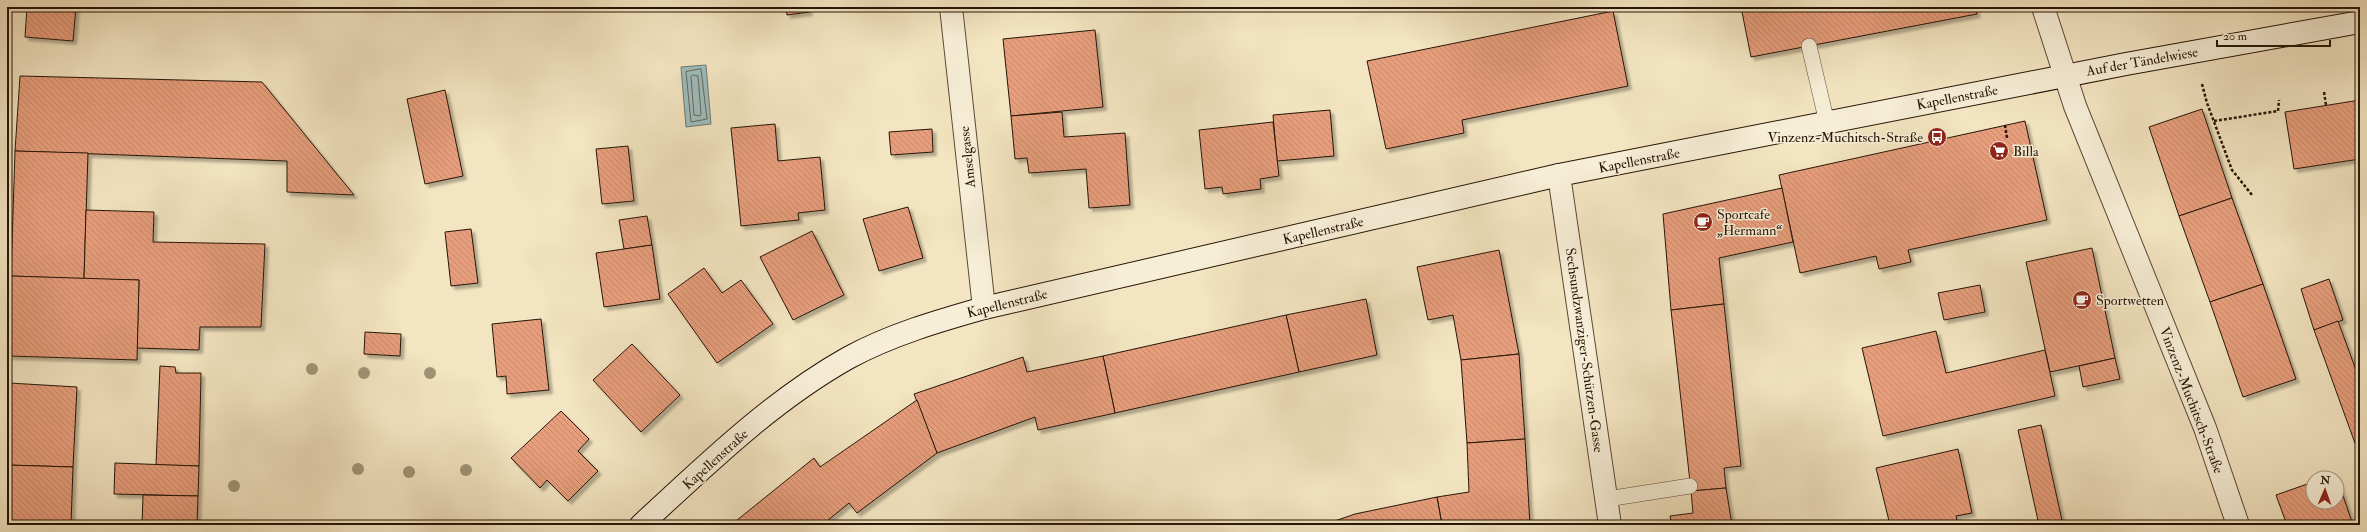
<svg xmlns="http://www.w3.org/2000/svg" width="2367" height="532" viewBox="0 0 2367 532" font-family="'IM FELL Double Pica',serif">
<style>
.water{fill:#9ebdbc;stroke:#6e7973}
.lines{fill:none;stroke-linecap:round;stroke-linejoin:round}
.shore{stroke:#626861;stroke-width:1}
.building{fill:url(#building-back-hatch);stroke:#261406;filter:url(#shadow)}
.service-casing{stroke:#594835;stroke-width:16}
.minor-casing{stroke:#594835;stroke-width:24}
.secondary-casing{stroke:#261406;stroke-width:24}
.path{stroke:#261406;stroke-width:2.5;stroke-dasharray:3 2;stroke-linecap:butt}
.service{stroke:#f7eed7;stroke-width:15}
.minor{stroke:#f7eed7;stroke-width:22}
.secondary{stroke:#f7eed7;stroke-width:22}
.tree{fill:#a09475}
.labels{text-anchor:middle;stroke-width:3;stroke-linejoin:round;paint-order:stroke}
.street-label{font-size:14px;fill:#261406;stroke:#f7eed7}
.poi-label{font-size:14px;fill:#261406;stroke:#f7eed7;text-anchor:start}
</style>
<defs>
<pattern id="building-back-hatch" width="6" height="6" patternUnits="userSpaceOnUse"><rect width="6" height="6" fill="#e79e7c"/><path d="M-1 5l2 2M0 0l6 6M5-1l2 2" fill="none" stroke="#c6876a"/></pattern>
<filter id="shadow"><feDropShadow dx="3.5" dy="3.5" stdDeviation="1" flood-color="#0004"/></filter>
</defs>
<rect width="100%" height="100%" fill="#f3e5c1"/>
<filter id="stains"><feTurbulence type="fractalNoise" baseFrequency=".005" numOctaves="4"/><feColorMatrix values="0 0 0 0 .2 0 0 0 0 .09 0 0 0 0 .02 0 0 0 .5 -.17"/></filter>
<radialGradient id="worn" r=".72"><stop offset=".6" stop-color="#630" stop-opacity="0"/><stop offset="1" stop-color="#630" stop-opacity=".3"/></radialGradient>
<polygon class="water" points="706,65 711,124 686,127 681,67"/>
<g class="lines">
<g class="shore">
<polygon points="701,69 707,119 691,122 686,72"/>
<polygon points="693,75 698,76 701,114 700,116 694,115 691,77"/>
</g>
</g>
<g class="building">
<polygon points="27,7 76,7 73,41 25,37"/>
<polygon points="786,7 808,7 809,12 787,15"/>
<polygon points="1741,7 1975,7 1977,14 1751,57"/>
<polygon points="1613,11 1628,86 1462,120 1464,133 1386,149 1367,61"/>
<polygon points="1095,30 1103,107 1011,116 1003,39"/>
<polygon points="20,76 262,82 354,195 287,192 287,161 15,151"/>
<polygon points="445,90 463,176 425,184 407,99"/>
<polygon points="2360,100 2360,159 2294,169 2285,112"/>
<polygon points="2202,109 2232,198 2179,216 2149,127"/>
<polygon points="1330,110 1334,156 1277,161 1273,115"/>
<polygon points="1062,112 1064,137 1125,133 1130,205 1089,208 1086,169 1029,173 1027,158 1015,159 1011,116"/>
<polygon points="2025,121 2047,220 1908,250 1911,262 1879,269 1876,256 1800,273 1779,175"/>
<polygon points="1273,122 1279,176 1260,179 1261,189 1223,194 1222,187 1205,189 1199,130"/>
<polygon points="775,124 778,161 820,157 825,210 798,213 799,220 741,226 731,128"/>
<polygon points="932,129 933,152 891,155 889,132"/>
<polygon points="628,146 634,201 602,204 596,149"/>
<polygon points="15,151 88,153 84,279 11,276"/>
<polygon points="1782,188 1793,242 1719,258 1724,304 1671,310 1663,214"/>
<polygon points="2232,198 2263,284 2210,302 2179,216"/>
<polygon points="908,207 923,258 879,271 863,219"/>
<polygon points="86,210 154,212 153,242 265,244 261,327 200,327 199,350 137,348 139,280 84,279"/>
<polygon points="647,216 652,245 624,249 619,220"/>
<polygon points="471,229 478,283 451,286 445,232"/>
<polygon points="812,231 844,295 793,320 760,257"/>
<polygon points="652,245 660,299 604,307 596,253"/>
<polygon points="2092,248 2115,358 2050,372 2026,262"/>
<polygon points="1499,250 1519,354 1461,360 1453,315 1428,320 1417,267"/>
<polygon points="704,268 722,293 741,280 773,324 717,363 668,294"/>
<polygon points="11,276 139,280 137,360 9,356"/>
<polygon points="2329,279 2343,320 2314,330 2301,289"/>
<polygon points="2263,284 2296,379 2243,397 2210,302"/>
<polygon points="1980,285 1985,312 1944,320 1938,293"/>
<polygon points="1366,299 1377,355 1299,372 1286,315"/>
<polygon points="1724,304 1741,466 1724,468 1726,488 1691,491 1671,310"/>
<polygon points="1286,315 1299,372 1115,413 1103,356"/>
<polygon points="541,319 549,390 507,394 506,376 497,377 492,324"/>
<polygon points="2338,321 2360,381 2360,457 2314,330"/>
<polygon points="1936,331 1946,373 2045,350 2055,396 1883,436 1862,348"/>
<polygon points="365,332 401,334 400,356 364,354"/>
<polygon points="632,344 680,395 641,432 593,380"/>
<polygon points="1519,354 1525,439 1467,443 1461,360"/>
<polygon points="1103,356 1115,413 1038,430 1035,417 937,453 914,394 1023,357 1027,372"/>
<polygon points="2115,358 2120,379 2083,387 2079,366"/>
<polygon points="160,366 175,367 176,373 201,373 199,466 156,465"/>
<polygon points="9,383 77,387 73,467 7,465"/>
<polygon points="917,400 937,453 857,513 849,503 822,525 731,525 814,458 820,467"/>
<polygon points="561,411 589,439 578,451 598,471 568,501 547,480 540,488 511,458"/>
<polygon points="2041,425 2063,525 2039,525 2018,430"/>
<polygon points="1525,439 1530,525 1442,525 1437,497 1469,492 1467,443"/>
<polygon points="1958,449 1972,513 1956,516 1958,525 1890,525 1876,468"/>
<polygon points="115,463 199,466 198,496 114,494"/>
<polygon points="7,465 73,467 71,525 7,525"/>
<polygon points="2337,478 2353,525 2287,525 2276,495 2313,482 2313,502 2337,502"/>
<polygon points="1726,488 1732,525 1672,525 1670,516 1693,513 1691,491"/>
<polygon points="143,495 198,496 197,525 142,525"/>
<polygon points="1437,497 1442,525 1323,525 1355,514"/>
</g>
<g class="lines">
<g class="service-casing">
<g id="service">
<polyline points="1809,46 1827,123"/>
<polyline points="1607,499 1690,486"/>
</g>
</g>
<g class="minor-casing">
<g id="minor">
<polyline points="951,7 984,308"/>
<polyline points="2043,7 2075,106 2205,428 2238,525"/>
<polyline points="1559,175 1610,525"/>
</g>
</g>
<g class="secondary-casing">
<path id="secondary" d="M641 525C706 465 770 402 848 358 890 335 938 321 984 308L1559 175 2126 64 2360 22"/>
</g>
<g class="path">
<polyline points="2181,7 2181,8"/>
<polyline points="2202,84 2207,103 2232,170 2252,195"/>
<polyline points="2324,92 2326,105"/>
<polyline points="2214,121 2278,111 2279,100"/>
<polyline points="2005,125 2007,138"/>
</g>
<use href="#service" class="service"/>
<use href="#minor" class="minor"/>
<use href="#secondary" class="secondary"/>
</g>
<g class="tree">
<circle cx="312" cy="369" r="6"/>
<circle cx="364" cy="373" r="6"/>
<circle cx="430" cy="373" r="6"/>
<circle cx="358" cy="469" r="6"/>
<circle cx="466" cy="470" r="6"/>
<circle cx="409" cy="472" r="6"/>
<circle cx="234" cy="486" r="6"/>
</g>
<defs>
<g id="bus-disc" transform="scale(1)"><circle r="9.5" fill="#8f2418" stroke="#f7eed7"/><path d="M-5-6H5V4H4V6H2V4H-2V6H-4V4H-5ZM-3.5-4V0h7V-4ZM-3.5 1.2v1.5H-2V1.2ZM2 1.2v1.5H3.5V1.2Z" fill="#fff"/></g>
<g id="supermarket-disc" transform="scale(1)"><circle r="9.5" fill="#8f2418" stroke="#f7eed7"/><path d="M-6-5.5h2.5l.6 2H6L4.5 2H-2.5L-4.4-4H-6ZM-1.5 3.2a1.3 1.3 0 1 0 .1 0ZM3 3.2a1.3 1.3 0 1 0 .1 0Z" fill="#fff"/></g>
<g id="cafe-disc" transform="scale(1)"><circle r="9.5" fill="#8f2418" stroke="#f7eed7"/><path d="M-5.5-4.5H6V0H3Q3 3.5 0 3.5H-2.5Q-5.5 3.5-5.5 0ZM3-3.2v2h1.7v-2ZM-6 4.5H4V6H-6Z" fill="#fff"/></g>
</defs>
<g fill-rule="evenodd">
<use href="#bus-disc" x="1937" y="137"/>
<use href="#supermarket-disc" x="1999" y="151"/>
<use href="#cafe-disc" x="1703" y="222"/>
<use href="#cafe-disc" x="2082" y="300"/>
</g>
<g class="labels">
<g class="street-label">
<text transform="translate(2142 61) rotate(-10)" y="5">Auf der Tändelwiese</text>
<text transform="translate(1957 97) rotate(-11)" y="5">Kapellenstraße</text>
<text transform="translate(967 157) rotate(-96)" y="5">Amselgasse</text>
<text transform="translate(1639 160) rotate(-11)" y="5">Kapellenstraße</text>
<text transform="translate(1323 230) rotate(-13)" y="5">Kapellenstraße</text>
<text transform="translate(1007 303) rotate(-14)" y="5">Kapellenstraße</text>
<text transform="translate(1585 350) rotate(82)" y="5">Sechsundzwanziger-Schützen-Gasse</text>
<text transform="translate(2192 400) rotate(69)" y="5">Vinzenz-Muchitsch-Straße</text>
<text transform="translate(715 459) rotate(-42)" y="5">Kapellenstraße</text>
</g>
<g class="poi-label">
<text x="1923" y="142" text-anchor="end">Vinzenz-Muchitsch-Straße</text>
<text x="2013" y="156">Billa</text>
<text x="1717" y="219">Sportcafe<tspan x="1717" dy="16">„Hermann“</tspan></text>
<text x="2096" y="305">Sportwetten</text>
</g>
</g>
<rect width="2367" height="532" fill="none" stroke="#f3e5c1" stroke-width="24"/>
<rect x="8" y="8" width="2351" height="516" fill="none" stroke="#261406" stroke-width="2"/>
<rect x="12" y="12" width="2343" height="508" fill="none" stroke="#261406"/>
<g transform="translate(2325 490) rotate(2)"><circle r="19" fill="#f7eed7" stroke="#a39783"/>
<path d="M0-3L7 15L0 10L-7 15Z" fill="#8f2418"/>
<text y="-6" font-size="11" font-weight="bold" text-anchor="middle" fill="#261406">N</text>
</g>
<path d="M2217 40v6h113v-6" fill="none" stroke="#261406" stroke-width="2"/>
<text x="2223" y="40" font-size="12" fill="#261406" stroke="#f7eed7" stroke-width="3" paint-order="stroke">20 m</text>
<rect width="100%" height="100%" filter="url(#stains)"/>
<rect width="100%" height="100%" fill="url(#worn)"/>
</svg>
